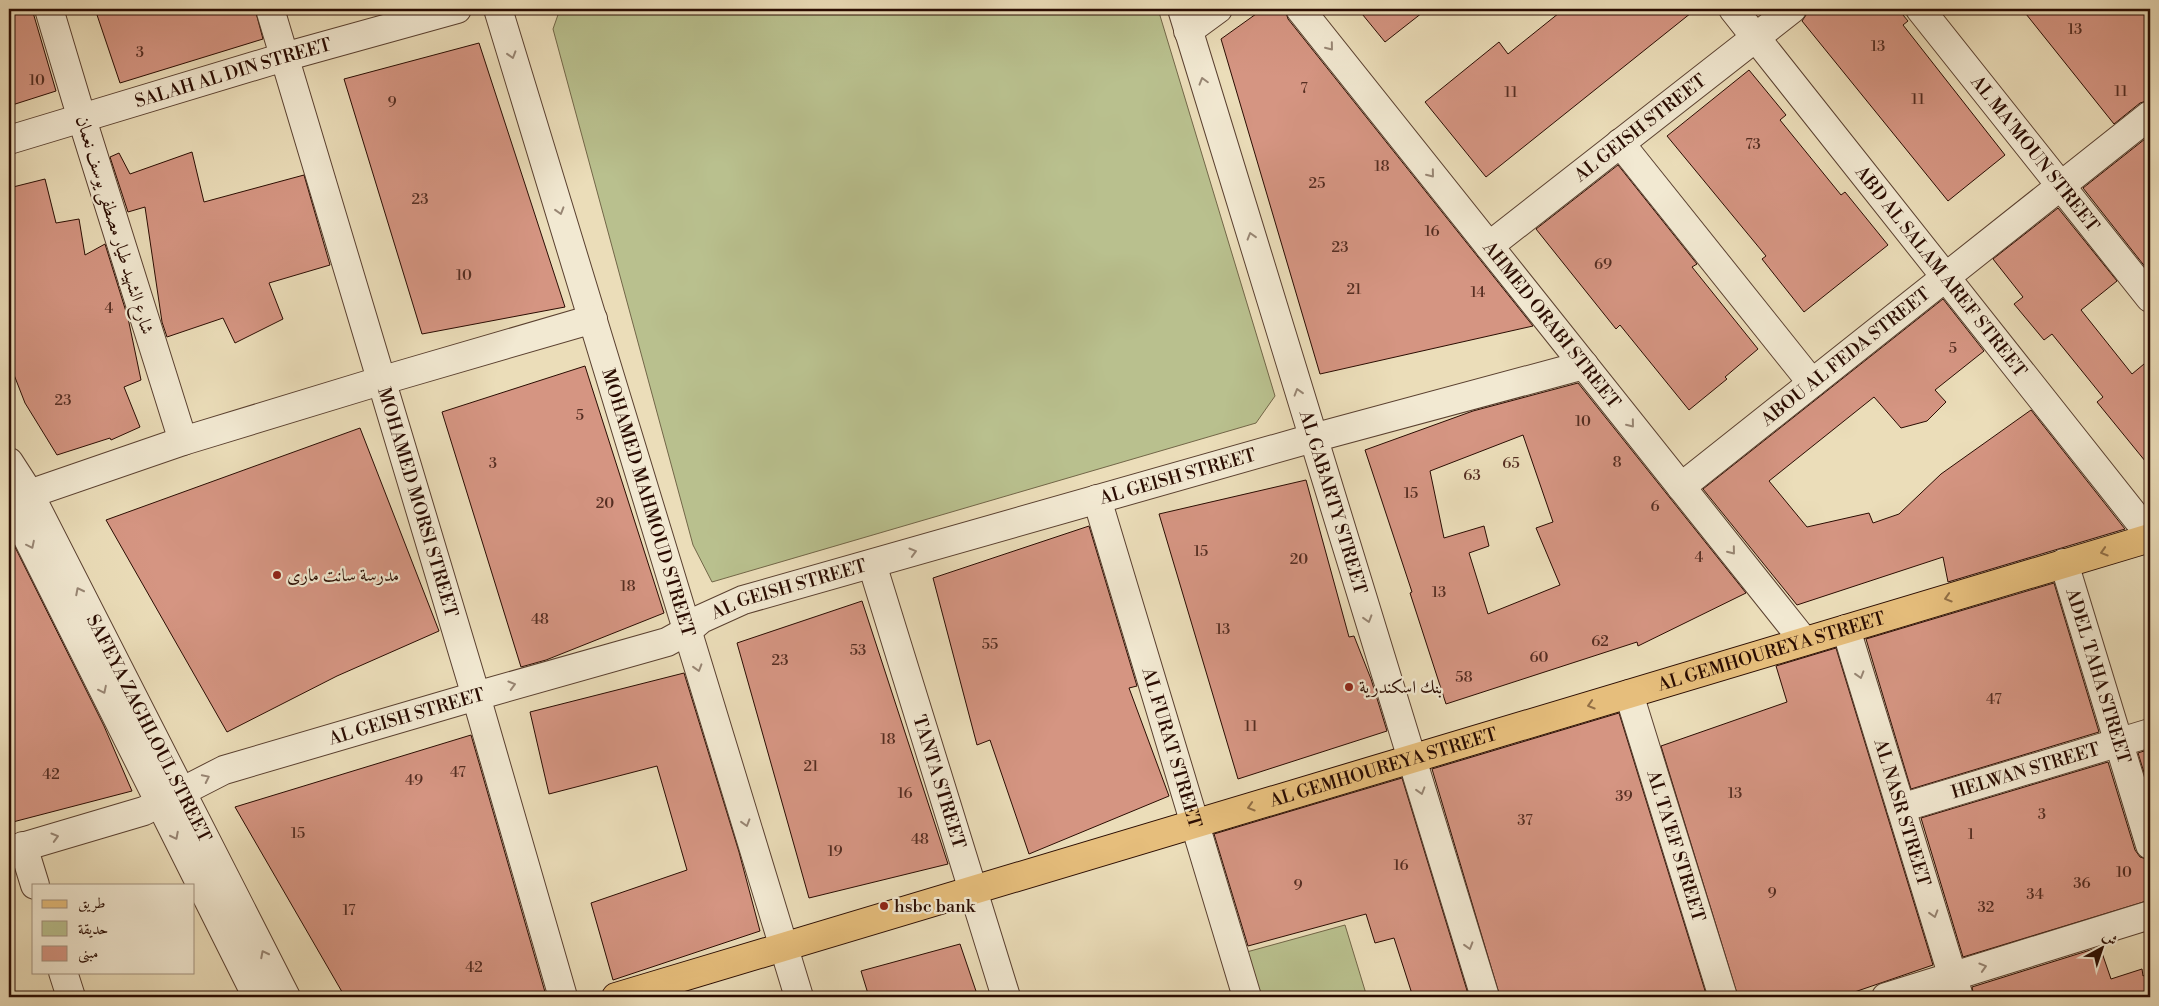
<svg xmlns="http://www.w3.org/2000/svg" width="2159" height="1006" viewBox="0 0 2159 1006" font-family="'Libre Bodoni',Amiri,serif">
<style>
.green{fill:#b9c08e;stroke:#726648}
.building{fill:#d59582;stroke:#2a0c02;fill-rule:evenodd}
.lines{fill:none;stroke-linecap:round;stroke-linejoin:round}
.minor-casing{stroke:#5a4030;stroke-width:30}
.major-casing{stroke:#2a0c02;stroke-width:30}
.minor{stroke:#f2e9d2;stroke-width:28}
.major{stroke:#e6be7c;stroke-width:28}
.oneway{stroke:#988674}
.oneway2{stroke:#916e45}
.poi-dot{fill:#8f2418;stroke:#f2e9d2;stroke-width:2}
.labels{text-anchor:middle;stroke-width:4.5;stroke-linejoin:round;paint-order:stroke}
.number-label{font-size:15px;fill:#552e22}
.street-label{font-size:18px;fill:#2a0c02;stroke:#f2e9d2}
.poi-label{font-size:18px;fill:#2a0c02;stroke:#f2e9d2;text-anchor:start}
</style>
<rect width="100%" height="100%" fill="#ebddb9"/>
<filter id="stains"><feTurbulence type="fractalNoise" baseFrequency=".004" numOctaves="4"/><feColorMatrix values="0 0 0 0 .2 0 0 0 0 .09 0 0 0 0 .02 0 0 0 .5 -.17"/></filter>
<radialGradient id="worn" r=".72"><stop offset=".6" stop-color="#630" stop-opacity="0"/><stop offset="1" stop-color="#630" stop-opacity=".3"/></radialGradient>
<g class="green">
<polygon points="560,9 1158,9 1275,396 1256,423 712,582 693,545 553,29"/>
<polygon points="1345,925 1367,997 1256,997 1243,953"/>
</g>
<g class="building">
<polygon points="9,9 32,9 56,91 9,106"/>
<polygon points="95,9 255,9 263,39 120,83"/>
<polygon points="1263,9 1285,9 1288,19 1533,326 1320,374 1221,39"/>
<polygon points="1358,9 1427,9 1385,42"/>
<polygon points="1564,9 1696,9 1486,177 1425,102 1499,42 1508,54"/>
<polygon points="1807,9 1898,9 1908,21 1903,25 2005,155 1948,201 1802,21 1806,15"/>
<polygon points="2022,9 2150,9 2150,100 2140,103 2114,124"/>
<polygon points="479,43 565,307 422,334 344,79"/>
<polygon points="1749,70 1786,115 1780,120 1841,195 1845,192 1888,245 1804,312 1762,259 1766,256 1667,136"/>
<polygon points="2150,135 2150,273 2083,188"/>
<polygon points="192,152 204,202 304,175 330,265 269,283 283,319 235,343 223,318 167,337 162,322 145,207 128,212 110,157 119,153 130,174"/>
<polygon points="1618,165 1697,264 1692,267 1758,349 1725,377 1727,379 1689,410 1620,325 1616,329 1536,229"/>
<polygon points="45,179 56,223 79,219 85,255 105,244 128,318 141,380 124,387 140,427 111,440 110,438 57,455 25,403 9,362 9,188"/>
<polygon points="2058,208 2117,281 2081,310 2132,374 2150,359 2150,467 2097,402 2103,397 2052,334 2044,340 2014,304 2023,297 1993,259"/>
<polygon points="1943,299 1984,351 1935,390 1946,402 1927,421 1901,428 1874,397 1769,481 1807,527 1869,513 1873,523 1899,514 1941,474 2031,410 2125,529 1948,582 1943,557 1797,605 1703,489"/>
<polygon points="585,366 664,613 546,660 521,667 442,412"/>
<path d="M1578 383 1746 593 1638 646 1637 642 1446 704 1410 593 1412 592 1365 450 1473 411ZM1523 435 1553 522 1536 528 1560 585 1488 614 1469 553 1489 546 1484 526 1444 538 1430 471Z"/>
<polygon points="360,428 439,631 337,676 227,732 106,520"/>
<polygon points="1306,480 1349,637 1354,636 1371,679 1387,731 1238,779 1159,514"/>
<polygon points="1089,526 1137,686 1129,688 1169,796 1029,854 990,740 977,745 933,578"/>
<polygon points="9,535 104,726 132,791 9,823"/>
<polygon points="2054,583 2099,732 1911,789 1866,639"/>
<polygon points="862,601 948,864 809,898 737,643"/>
<polygon points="1836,648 1933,965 1840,997 1738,997 1661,746 1787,702 1776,666"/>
<polygon points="684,673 739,852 760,931 613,980 591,903 687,870 657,766 549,794 530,712"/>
<polygon points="1619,713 1707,997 1500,997 1432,769"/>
<polygon points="471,735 545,992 531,997 345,997 235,807"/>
<polygon points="2150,749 2150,792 2138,753"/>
<polygon points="2108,762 2135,850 2140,857 2150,860 2150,900 1963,957 1921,818"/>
<polygon points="1402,778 1469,997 1413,997 1394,938 1375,943 1366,914 1248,946 1214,834"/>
<polygon points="960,944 978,997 869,997 861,971"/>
<polygon points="2100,947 2111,979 2142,969 2143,976 2150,972 2150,997 1974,997 1972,987"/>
</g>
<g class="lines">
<g class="minor-casing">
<g id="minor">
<polyline points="49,9 82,119 183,441"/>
<path id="s1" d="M270 9 476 696 563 997"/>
<path id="s2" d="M498 9 799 997"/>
<path id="s3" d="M1182 9 1485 997"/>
<path id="s4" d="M1300 9 1804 641"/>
<path id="s5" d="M1733 9 2150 535"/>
<path id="s6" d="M1920 9 2150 298"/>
<polyline points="1188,31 1218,9"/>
<path id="s7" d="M9 140 284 57 457 9"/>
<polyline points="1620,143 1812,383"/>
<path id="s8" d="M1489 246 1792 9"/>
<path id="s9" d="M9 462 29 493 286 997"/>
<path id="s10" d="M1681 487 2150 115"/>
<path id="s11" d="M1097 499 1247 997"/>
<polyline points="9,501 183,441 380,381 593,319"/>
<polyline points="9,501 257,997"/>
<path id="s12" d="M2064 563 2150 845"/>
<path id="s13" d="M872 564 1006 997"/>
<path id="s14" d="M1846 629 1959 997"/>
<path id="s15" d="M1629 694 1723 997"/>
<path id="s16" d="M1901 808 2150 733"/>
<polyline points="23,846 35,885"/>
<path id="s17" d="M9 851 144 811 224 770 476 696 667 642 687 631 701 619 743 600 1313 438 1584 365"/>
<polyline points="63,972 71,997"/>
<polyline points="1886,997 2150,915"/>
</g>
</g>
<g class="major-casing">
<g id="major">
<path id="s18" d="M616 997 2150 538"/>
</g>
</g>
<use href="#minor" class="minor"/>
<use href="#major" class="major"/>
</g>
<defs><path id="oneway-chevron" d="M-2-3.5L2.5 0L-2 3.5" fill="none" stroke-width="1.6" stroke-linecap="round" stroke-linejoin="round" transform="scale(1.25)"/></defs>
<g class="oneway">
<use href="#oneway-chevron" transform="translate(1330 47) rotate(51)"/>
<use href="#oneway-chevron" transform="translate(512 55) rotate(73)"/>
<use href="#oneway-chevron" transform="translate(1203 81) rotate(-106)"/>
<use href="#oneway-chevron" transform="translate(1431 174) rotate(51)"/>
<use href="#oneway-chevron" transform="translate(560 211) rotate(73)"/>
<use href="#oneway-chevron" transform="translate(1251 236) rotate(-107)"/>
<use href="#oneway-chevron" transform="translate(1298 392) rotate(-107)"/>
<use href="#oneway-chevron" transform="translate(1631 424) rotate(51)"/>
<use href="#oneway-chevron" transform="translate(31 545) rotate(64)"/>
<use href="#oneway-chevron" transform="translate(1732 551) rotate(51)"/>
<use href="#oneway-chevron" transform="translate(913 552) rotate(-16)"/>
<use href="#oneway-chevron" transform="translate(79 591) rotate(-117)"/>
<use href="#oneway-chevron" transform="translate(1368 619) rotate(73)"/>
<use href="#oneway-chevron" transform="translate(698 668) rotate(73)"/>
<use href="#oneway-chevron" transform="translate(1860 675) rotate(73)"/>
<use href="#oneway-chevron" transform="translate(512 685) rotate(-16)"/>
<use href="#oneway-chevron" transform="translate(103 690) rotate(64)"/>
<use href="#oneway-chevron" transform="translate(206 778) rotate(-26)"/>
<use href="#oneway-chevron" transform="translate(1421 791) rotate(73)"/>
<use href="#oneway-chevron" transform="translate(746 823) rotate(73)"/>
<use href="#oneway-chevron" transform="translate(175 836) rotate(63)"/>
<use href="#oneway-chevron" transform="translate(55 837) rotate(-16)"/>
<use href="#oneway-chevron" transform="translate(1934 914) rotate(73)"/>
<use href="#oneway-chevron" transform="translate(1469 946) rotate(73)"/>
<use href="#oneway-chevron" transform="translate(264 954) rotate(-117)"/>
<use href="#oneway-chevron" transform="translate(1983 967) rotate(-17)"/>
</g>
<g class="oneway2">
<use href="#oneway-chevron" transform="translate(2104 552) rotate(163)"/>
<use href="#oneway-chevron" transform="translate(1948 598) rotate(163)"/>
<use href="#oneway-chevron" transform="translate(1591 705) rotate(163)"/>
<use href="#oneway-chevron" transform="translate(1251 807) rotate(163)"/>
</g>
<g class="poi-dot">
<circle cx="277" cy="575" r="5"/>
<circle cx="1349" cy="687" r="5"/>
<circle cx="884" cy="906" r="5"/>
</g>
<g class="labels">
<g class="number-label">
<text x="2075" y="34">13</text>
<text x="1878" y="51">13</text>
<text x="140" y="57">3</text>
<text x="37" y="85">10</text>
<text x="1304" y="93">7</text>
<text x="2121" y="96">11</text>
<text x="1511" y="97">11</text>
<text x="1918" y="104">11</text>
<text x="392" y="107">9</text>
<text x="1753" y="149">73</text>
<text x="1382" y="171">18</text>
<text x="1317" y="188">25</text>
<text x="420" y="204">23</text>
<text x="1432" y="236">16</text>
<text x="1340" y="252">23</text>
<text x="1603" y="269">69</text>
<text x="464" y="280">10</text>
<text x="1354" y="294">21</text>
<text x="1478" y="297">14</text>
<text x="109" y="313">4</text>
<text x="1953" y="353">5</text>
<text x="63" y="405">23</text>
<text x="580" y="420">5</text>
<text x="1583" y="426">10</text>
<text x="1617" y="467">8</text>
<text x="493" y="468">3</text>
<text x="1511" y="468">65</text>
<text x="1472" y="480">63</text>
<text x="1411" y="498">15</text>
<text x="605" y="508">20</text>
<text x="1655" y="511">6</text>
<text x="1201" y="556">15</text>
<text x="1699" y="562">4</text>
<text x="1299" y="564">20</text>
<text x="628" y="591">18</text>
<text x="1439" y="597">13</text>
<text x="540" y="624">48</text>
<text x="1223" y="634">13</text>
<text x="1600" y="646">62</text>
<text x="990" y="649">55</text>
<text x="858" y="655">53</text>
<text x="1539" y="662">60</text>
<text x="780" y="665">23</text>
<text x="1464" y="682">58</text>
<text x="1994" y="704">47</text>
<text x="1251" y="731">11</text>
<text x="888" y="744">18</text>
<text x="811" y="771">21</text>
<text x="458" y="777">47</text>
<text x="51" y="779">42</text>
<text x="414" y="785">49</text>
<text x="905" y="798">16</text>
<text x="1735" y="798">13</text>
<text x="1624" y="801">39</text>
<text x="2042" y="819">3</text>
<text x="1525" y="825">37</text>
<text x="298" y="838">15</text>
<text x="1971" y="839">1</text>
<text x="920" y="844">48</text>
<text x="835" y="856">19</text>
<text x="1401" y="870">16</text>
<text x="2124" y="877">10</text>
<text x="2082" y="888">36</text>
<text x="1298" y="890">9</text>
<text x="1772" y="898">9</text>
<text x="2035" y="899">34</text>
<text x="1986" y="912">32</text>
<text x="349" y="915">17</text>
<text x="474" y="972">42</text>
</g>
<g class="street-label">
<text dy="6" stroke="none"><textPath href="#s7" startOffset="234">SALAH AL DIN STREET</textPath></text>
<text dy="6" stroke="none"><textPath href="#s8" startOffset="192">AL GEISH STREET</textPath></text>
<text dy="6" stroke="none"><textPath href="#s6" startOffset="185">AL MA'MOUN STREET</textPath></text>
<text transform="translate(115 225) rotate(73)" y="6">شارع الشهيد طيار مصطفى يوسف نعمان</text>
<text dy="6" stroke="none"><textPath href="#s5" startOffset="335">ABD AL SALAM AREF STREET</textPath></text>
<text dy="6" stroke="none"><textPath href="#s4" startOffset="404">AHMED ORABI STREET</textPath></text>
<text dy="6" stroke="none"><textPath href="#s10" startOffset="210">ABOU AL FEDA STREET</textPath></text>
<text dy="6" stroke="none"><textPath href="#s17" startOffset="1231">AL GEISH STREET</textPath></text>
<text dy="6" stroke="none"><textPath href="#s1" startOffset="515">MOHAMED MORSI STREET</textPath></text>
<text dy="6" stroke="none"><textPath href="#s2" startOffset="516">MOHAMED MAHMOUD STREET</textPath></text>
<text dy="6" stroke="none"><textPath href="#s3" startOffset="516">AL GABARTY STREET</textPath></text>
<text dy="6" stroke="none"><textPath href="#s17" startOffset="826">AL GEISH STREET</textPath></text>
<text dy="6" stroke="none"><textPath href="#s18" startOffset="1206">AL GEMHOUREYA STREET</textPath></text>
<text dy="6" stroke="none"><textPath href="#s12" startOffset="118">ADEL TAHA STREET</textPath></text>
<text dy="6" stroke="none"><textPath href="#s17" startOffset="421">AL GEISH STREET</textPath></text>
<text dy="6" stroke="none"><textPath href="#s9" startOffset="301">SAFEYA ZAGHLOUL STREET</textPath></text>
<text dy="6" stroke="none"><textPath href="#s11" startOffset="260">AL FURAT STREET</textPath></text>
<text dy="6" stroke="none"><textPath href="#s18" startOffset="801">AL GEMHOUREYA STREET</textPath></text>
<text dy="6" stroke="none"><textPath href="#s16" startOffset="130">HELWAN STREET</textPath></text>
<text dy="6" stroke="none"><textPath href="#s13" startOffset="228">TANTA STREET</textPath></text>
<text dy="6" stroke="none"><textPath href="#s14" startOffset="192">AL NASR STREET</textPath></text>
<text dy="6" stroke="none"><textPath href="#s15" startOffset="159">AL TA'EF STREET</textPath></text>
</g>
<g class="poi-label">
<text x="287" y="581">مدرسة سانت مارى</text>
<text x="1359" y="693">بنك اسكندرية</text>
<text x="894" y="912">hsbc bank</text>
</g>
</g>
<rect width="2159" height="1006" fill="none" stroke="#ebddb9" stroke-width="30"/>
<rect x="10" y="10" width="2139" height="986" fill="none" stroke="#2a0c02" stroke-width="2.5"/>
<rect x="15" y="15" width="2129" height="976" fill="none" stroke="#2a0c02"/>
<rect x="32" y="884" width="162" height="90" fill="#f2e9d2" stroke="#a2917f"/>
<rect x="42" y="900" width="25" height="8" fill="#e6be7c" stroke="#a2917f"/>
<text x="78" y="908" font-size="15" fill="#2a0c02">طريق</text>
<rect x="42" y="921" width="25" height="15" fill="#b9c08e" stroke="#a2917f"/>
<text x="78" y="934" font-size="15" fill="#2a0c02">حديقة</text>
<rect x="42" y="946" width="25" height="15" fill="#d59582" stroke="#a2917f"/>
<text x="78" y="958" font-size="15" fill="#2a0c02">مبنى</text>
<g transform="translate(2102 948) rotate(40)" stroke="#f2e9d2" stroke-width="4" paint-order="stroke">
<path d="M0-4L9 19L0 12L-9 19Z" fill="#2a0c02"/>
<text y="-8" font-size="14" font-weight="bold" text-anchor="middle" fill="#2a0c02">ش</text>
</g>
<rect width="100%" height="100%" filter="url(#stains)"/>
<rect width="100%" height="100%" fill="url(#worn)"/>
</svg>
